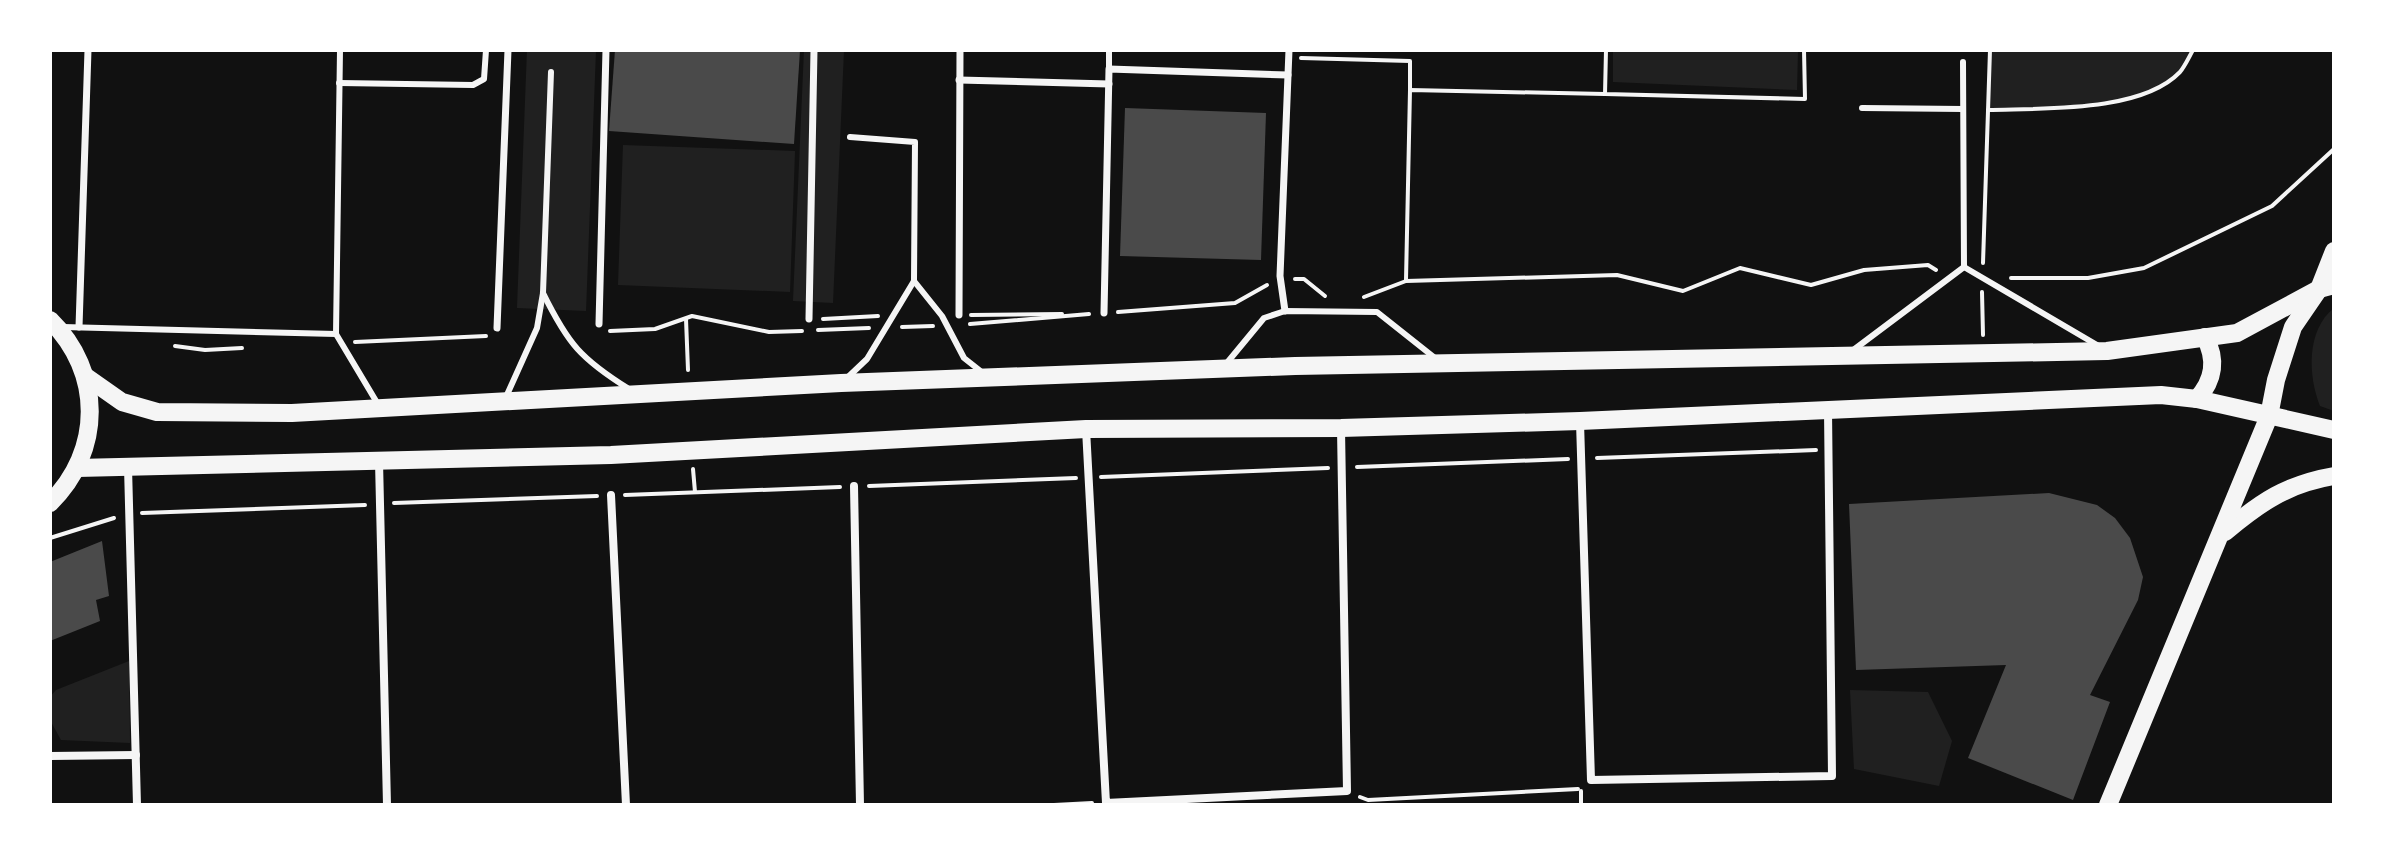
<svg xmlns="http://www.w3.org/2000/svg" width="2384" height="855" viewBox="0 0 2384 855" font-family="'Public Sans',sans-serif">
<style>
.green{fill:#202020}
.building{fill:#4a4a4a}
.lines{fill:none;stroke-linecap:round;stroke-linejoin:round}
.path{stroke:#f5f5f5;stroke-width:4}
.service{stroke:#f5f5f5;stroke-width:6}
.pedestrian{stroke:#f5f5f5;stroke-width:7}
.minor{stroke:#f5f5f5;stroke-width:8}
.primary{stroke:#f5f5f5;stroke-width:18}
</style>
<rect width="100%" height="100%" fill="#111"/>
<g class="green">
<polygon points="527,50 596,50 586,311 517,308"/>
<polygon points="804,50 844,50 833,303 793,301"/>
<polygon points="1613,50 1798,50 1797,90 1613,82"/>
<path d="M1990 50H2193C2189 57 2185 66 2180 72 2141 113 2041 108 1988 110Z"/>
<polygon points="623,145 795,151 790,292 618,285"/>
<path d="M2334 308V411L2320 406C2308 376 2306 330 2334 308Z"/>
<polygon points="129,661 130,743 61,740 50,720 50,697 56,690"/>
<polygon points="1850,690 1928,692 1952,741 1939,786 1854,769"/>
</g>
<g class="building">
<polygon points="615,50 800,50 794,144 609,131"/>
<polygon points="1125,108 1266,113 1261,260 1120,256"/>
<polygon points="2049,493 2097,505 2115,518 2130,538 2143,577 2138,600 2090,695 2110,702 2073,800 1968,758 2006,665 1856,670 1849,504"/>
<polygon points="102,541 109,596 96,600 100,621 50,641 50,562"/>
</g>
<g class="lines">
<g class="path">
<polyline points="1606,50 1605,94 1805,99 1804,50"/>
<polyline points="1301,58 1410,61 1410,90"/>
<path d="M1988 110C2041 108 2141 113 2180 72 2185 66 2189 57 2193 50"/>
<polyline points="1983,263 1990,50"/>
<polyline points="2011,278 2088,278 2144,268 2272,206 2334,149"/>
<polyline points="1295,279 1304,279 1325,296"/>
<polyline points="1406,280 1410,90 1605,94"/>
<polyline points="1982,292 1983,335"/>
<polyline points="1364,297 1406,281 1617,275 1683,291 1740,268 1811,285 1864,270 1928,265 1936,270"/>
<polyline points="1118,312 1235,303 1267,285"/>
<polyline points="971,315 1062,314"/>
<polyline points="686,319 688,370"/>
<polyline points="823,319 878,316"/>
<polyline points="970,324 1089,314"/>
<polyline points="902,327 933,326"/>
<polyline points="818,330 869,328"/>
<polyline points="610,331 655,329 692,316 769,332 802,331"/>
<polyline points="355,342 486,336"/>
<polyline points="175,346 205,350 242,348"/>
<polyline points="1597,458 1816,450"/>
<polyline points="1357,467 1568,459"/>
<polyline points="693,469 695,492"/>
<polyline points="1101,477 1328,468"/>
<polyline points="869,486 1076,478"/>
<polyline points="625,495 840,487"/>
<polyline points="394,503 597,496"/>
<polyline points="142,513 365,505"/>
<polyline points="50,538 114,518"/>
<polyline points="1581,791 1581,805"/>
<polyline points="1360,797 1368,800 1578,789"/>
<polyline points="1054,805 1092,803"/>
</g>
<g class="service">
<polyline points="340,50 336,334 379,406"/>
<polyline points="1109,69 1109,50"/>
<polyline points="339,83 473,85 484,79 486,50"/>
<polyline points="1862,108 1963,109"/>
<polyline points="1964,267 2097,345"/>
<polyline points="914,281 942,316 964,358 983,373"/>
<path d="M543 293C568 344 581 359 629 389"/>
<polyline points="63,327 336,334"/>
<polyline points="1852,351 1964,267 1963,62"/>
<polyline points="1226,364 1264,318 1285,311 1377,312 1435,358"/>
<polyline points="847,378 867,359 914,281 915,142 850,137"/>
<polyline points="506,397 537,328 543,293 551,72"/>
</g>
<g class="pedestrian">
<polyline points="959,80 1109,84"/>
<polyline points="1285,311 1280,276 1289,50"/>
<polyline points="1104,313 1109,69 1288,75"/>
<polyline points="959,315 960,50"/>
<polyline points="809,319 814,50"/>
<polyline points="599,324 606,50"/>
<polyline points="79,327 88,50"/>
<polyline points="497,328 508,50"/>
</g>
<g class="minor">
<polyline points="1580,422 1591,780 1832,776 1828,410"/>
<polyline points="1086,429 1106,803 1347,791 1341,429"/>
<polyline points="379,461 387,805"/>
<polyline points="128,467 137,805"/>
<polyline points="854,486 860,805"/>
<polyline points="611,495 626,805"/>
<polyline points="50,756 136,755"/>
</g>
<g class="primary">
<path d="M50 320C103 372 103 451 50 503"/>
<polyline points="85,376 122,402 157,412 292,413 841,383 1295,366 2107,351 2237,333 2319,289 2334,285"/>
<path d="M2197 399C2214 380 2217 360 2205 337"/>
<polyline points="77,468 611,455 1086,429 1341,428 1580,421 2161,395 2197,399 2334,430"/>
<path d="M2225 532C2261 502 2287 484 2334 476"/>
<polyline points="2108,805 2269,416 2276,380 2293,327 2319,289 2334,251"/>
</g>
</g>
<rect width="2384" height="855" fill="none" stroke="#ffffff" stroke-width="104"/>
</svg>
